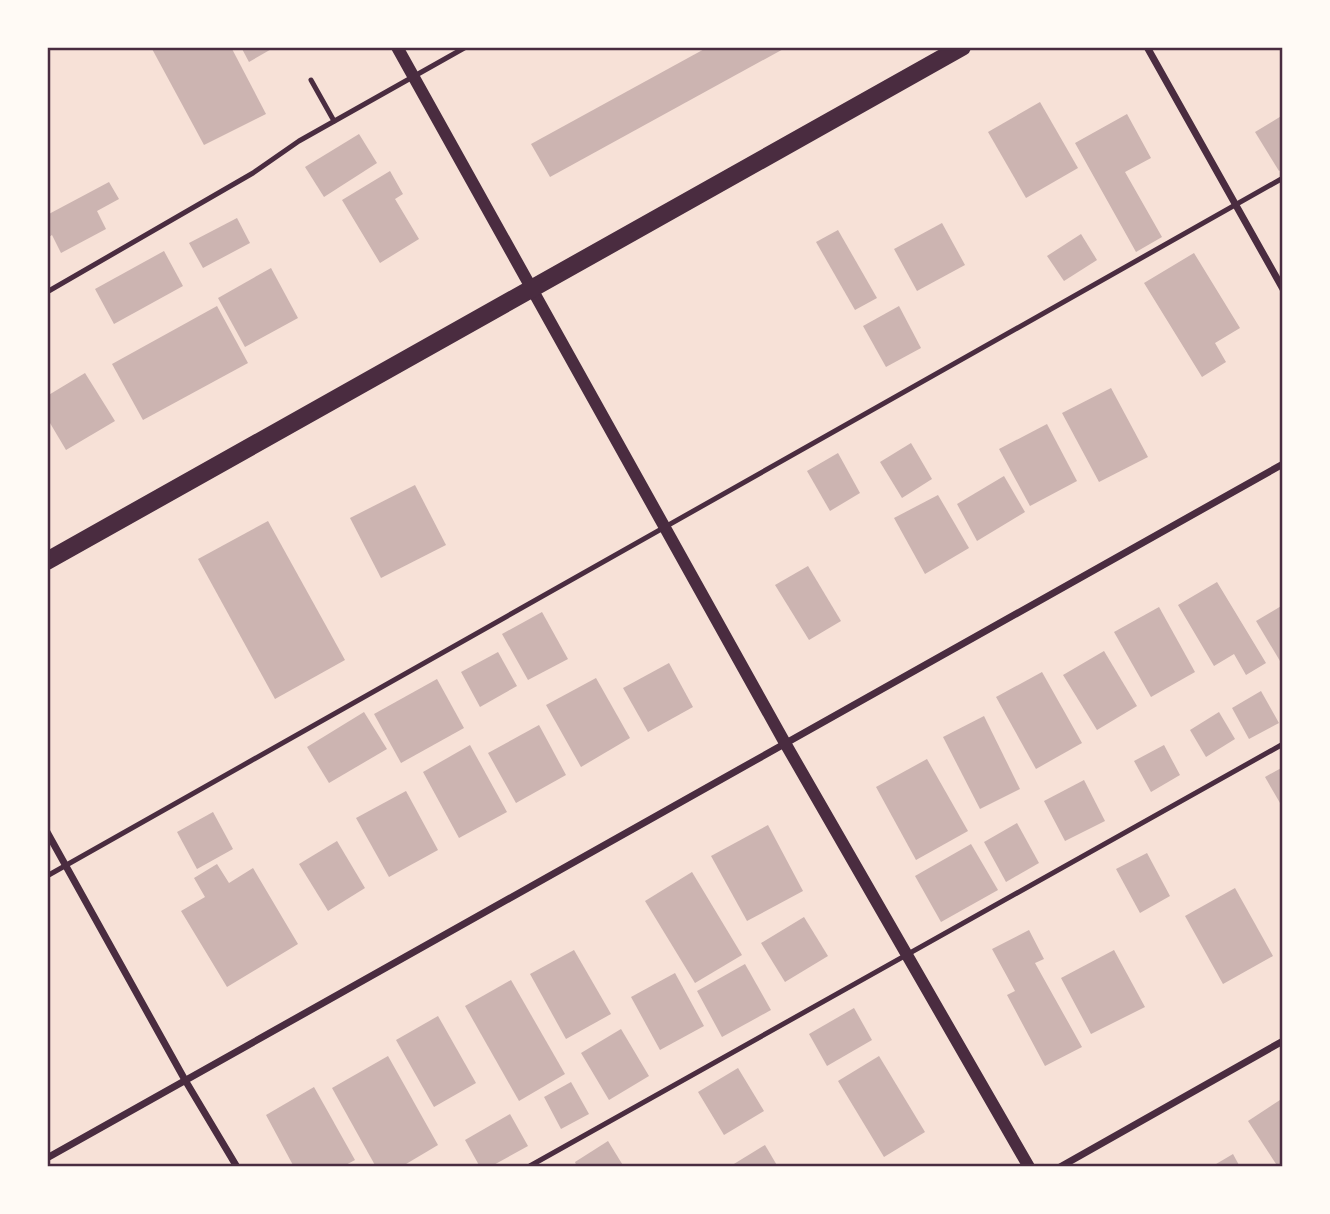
<svg xmlns="http://www.w3.org/2000/svg" width="1330" height="1214" viewBox="0 0 1330 1214" font-family="Helvetica,sans-serif">
<style>
.building{fill:#ccb4b1}
.lines{fill:none;stroke-linecap:round;stroke-linejoin:round}
.service{stroke:#4a2c40;stroke-width:5}
.minor{stroke:#4a2c40;stroke-width:7}
.tertiary{stroke:#4a2c40;stroke-width:12}
.primary{stroke:#4a2c40;stroke-width:18}
.neatline{fill:none;stroke:#4a2c40;stroke-width:2.5}
</style>
<rect width="100%" height="100%" fill="#f7e1d7"/>
<g class="building">
<polygon points="151,47 231,47 266,114 204,145"/>
<polygon points="241,47 275,47 249,62"/>
<polygon points="708,47 787,47 550,177 531,144"/>
<polygon points="1040,102 1078,168 1026,198 988,132"/>
<polygon points="1127,114 1151,158 1125,172 1162,237 1136,252 1075,143"/>
<polygon points="1283,115 1283,169 1279,171 1255,132"/>
<polygon points="359,134 377,163 324,197 305,167"/>
<polygon points="390,171 403,194 395,199 419,239 380,263 342,200"/>
<polygon points="109,182 119,199 97,211 106,229 61,253 52,235 47,238 47,215"/>
<polygon points="237,218 250,243 203,268 189,243"/>
<polygon points="942,223 965,265 917,291 894,249"/>
<polygon points="838,230 877,298 855,310 816,242"/>
<polygon points="1081,234 1097,260 1064,281 1047,256"/>
<polygon points="164,251 183,286 114,324 95,289"/>
<polygon points="1194,253 1240,328 1215,343 1226,362 1202,377 1144,283"/>
<polygon points="271,268 298,318 245,347 218,298"/>
<polygon points="217,306 248,363 143,420 112,364"/>
<polygon points="899,306 921,348 886,367 863,326"/>
<polygon points="85,373 115,421 66,450 47,418 47,396"/>
<polygon points="1111,388 1148,457 1099,482 1062,413"/>
<polygon points="1047,424 1077,481 1030,506 999,449"/>
<polygon points="911,443 932,479 902,498 880,462"/>
<polygon points="838,453 860,493 830,511 807,471"/>
<polygon points="1004,476 1025,512 977,541 957,504"/>
<polygon points="415,485 446,545 381,578 350,518"/>
<polygon points="938,495 969,548 925,574 894,518"/>
<polygon points="268,521 345,660 275,699 198,559"/>
<polygon points="808,566 841,621 809,640 775,585"/>
<polygon points="1217,582 1266,663 1246,675 1234,654 1214,666 1178,605"/>
<polygon points="1283,605 1283,666 1256,621"/>
<polygon points="1159,607 1195,672 1151,697 1114,632"/>
<polygon points="542,612 568,659 528,680 502,634"/>
<polygon points="1104,651 1137,706 1097,730 1063,675"/>
<polygon points="498,652 517,686 480,707 461,672"/>
<polygon points="669,663 693,707 648,732 623,688"/>
<polygon points="1042,672 1082,743 1036,769 996,697"/>
<polygon points="596,678 630,738 581,767 546,705"/>
<polygon points="437,679 464,728 401,763 374,714"/>
<polygon points="1261,691 1279,723 1249,739 1232,708"/>
<polygon points="364,712 387,749 329,783 307,747"/>
<polygon points="1219,712 1235,739 1206,757 1190,730"/>
<polygon points="984,716 1020,789 980,809 943,737"/>
<polygon points="539,725 566,775 516,803 488,753"/>
<polygon points="470,745 507,812 459,838 423,772"/>
<polygon points="1164,745 1180,775 1151,792 1134,761"/>
<polygon points="927,759 968,831 916,860 876,787"/>
<polygon points="1283,767 1283,801 1280,803 1265,777"/>
<polygon points="1084,780 1105,821 1065,841 1044,801"/>
<polygon points="406,791 438,850 389,877 356,818"/>
<polygon points="213,812 233,849 197,869 177,832"/>
<polygon points="1017,823 1039,863 1006,882 984,842"/>
<polygon points="768,825 803,891 747,921 711,856"/>
<polygon points="337,841 365,888 328,911 299,864"/>
<polygon points="971,844 998,890 941,922 915,876"/>
<polygon points="1147,853 1170,896 1140,913 1116,869"/>
<polygon points="217,864 229,883 253,868 298,944 227,987 181,911 205,897 194,878"/>
<polygon points="692,872 742,955 695,983 645,901"/>
<polygon points="1235,888 1273,956 1223,984 1185,916"/>
<polygon points="804,917 828,956 785,982 761,943"/>
<polygon points="1029,930 1044,959 1035,963 1082,1047 1045,1066 1007,995 1015,991 992,949"/>
<polygon points="574,950 611,1014 566,1039 530,974"/>
<polygon points="1114,950 1145,1007 1091,1034 1061,978"/>
<polygon points="745,964 771,1010 722,1037 697,991"/>
<polygon points="675,973 704,1026 660,1050 631,997"/>
<polygon points="511,980 565,1074 519,1101 465,1006"/>
<polygon points="854,1008 872,1040 827,1066 809,1034"/>
<polygon points="438,1016 476,1083 434,1107 396,1040"/>
<polygon points="621,1029 649,1076 609,1100 581,1053"/>
<polygon points="388,1056 438,1145 401,1167 376,1167 332,1088"/>
<polygon points="879,1056 925,1132 884,1157 838,1081"/>
<polygon points="738,1068 764,1111 724,1135 698,1092"/>
<polygon points="571,1082 589,1114 561,1129 544,1097"/>
<polygon points="314,1087 355,1160 342,1167 294,1167 266,1115"/>
<polygon points="1280,1100 1283,1105 1283,1167 1278,1167 1248,1121"/>
<polygon points="510,1114 528,1146 490,1167 480,1167 465,1140"/>
<polygon points="608,1141 624,1167 577,1167 575,1162"/>
<polygon points="765,1145 778,1167 729,1167"/>
<polygon points="1233,1154 1240,1167 1211,1167"/>
</g>
<g class="lines">
<g class="service">
<polyline points="311,80 334,121"/>
<polyline points="47,292 253,173 299,141 466,47"/>
<polyline points="47,876 1283,178"/>
<polyline points="528,1167 1283,744"/>
</g>
<g class="minor">
<polyline points="1147,47 1283,289"/>
<polyline points="47,832 185,1080 237,1167"/>
<polyline points="47,1158 1283,464"/>
<polyline points="1060,1167 1283,1041"/>
</g>
<polyline class="tertiary" points="397,47 785,743 1029,1167"/>
<polyline class="primary" points="47,561 962,47"/>
</g>
<rect width="1330" height="1214" fill="none" stroke="#fffaf5" stroke-width="98"/>
<rect x="49" y="49" width="1232" height="1116" class="neatline"/>
</svg>
